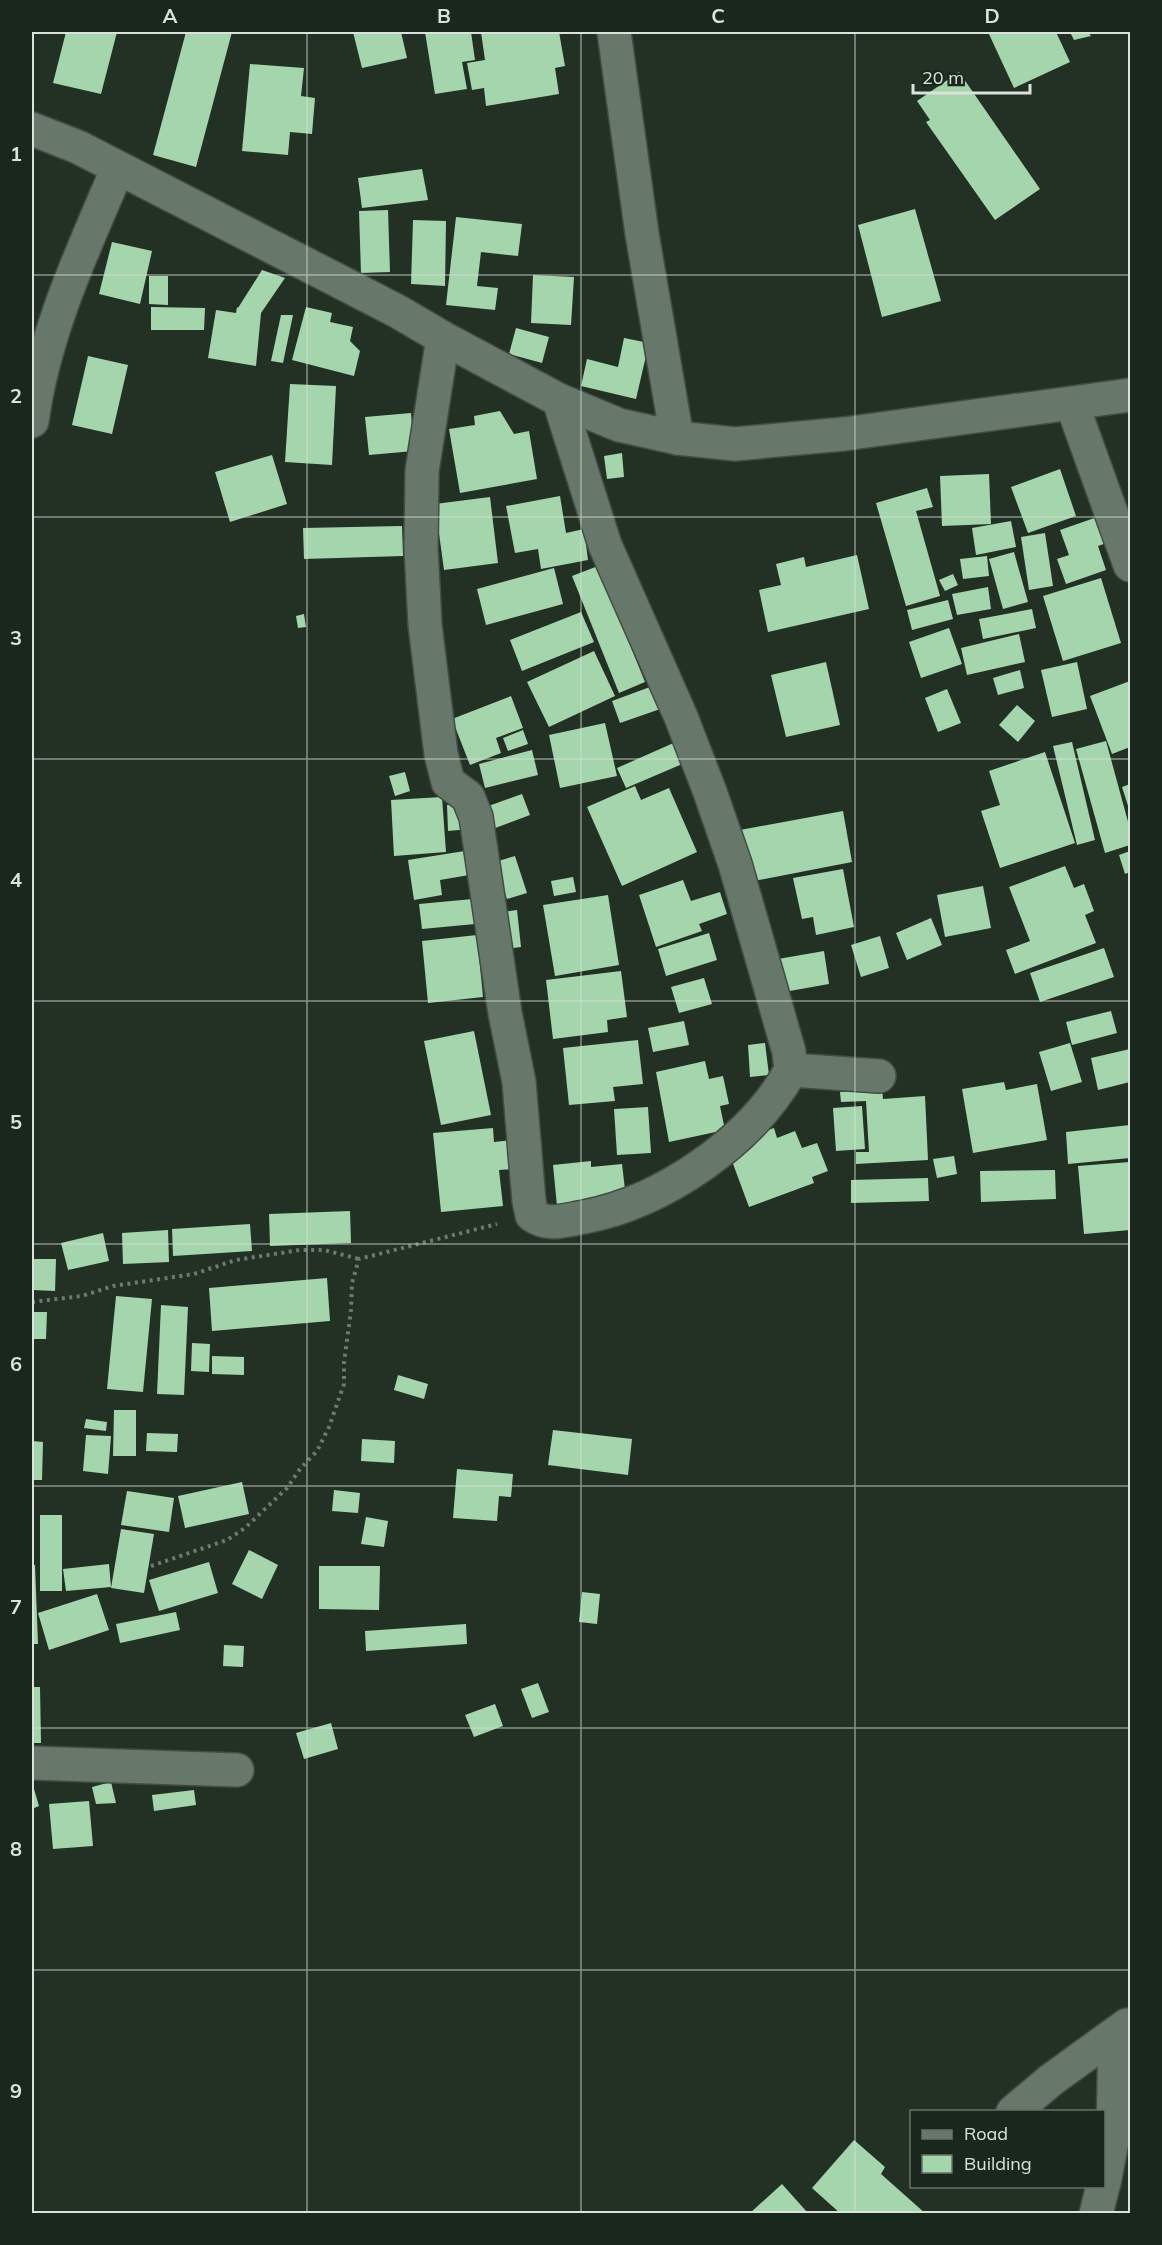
<svg xmlns="http://www.w3.org/2000/svg" width="1162" height="2245" viewBox="0 0 1162 2245" font-family="Mulish,sans-serif">
<style>
.building{fill:#a4d5ac}
.lines{fill:none;stroke-linecap:round;stroke-linejoin:round}
.minor-casing{stroke:#424d43;stroke-width:36}
.path{stroke:#6e7a70;stroke-width:4;stroke-dasharray:3 4.5;stroke-linecap:butt}
.minor{stroke:#677769;stroke-width:33}
.grid{fill:none;stroke:#dae2db;stroke-width:1.5;stroke-opacity:0.55}
.neatline{fill:none;stroke:#dae2db;stroke-width:2}
.grid-label{font-size:20px;text-anchor:middle;font-weight:bold;fill:#dae2db}
</style>
<rect width="100%" height="100%" fill="#233125"/>
<g class="building">
<polygon points="66,32 117,32 101,94 53,83"/>
<polygon points="186,32 232,32 196,167 153,155"/>
<polygon points="353,32 401,32 407,58 362,68"/>
<polygon points="425,32 471,32 475,60 462,62 467,89 435,94"/>
<polygon points="481,32 559,32 565,66 555,68 559,94 486,106 484,88 472,90 467,63 485,60"/>
<polygon points="988,32 1056,32 1070,62 1014,88"/>
<polygon points="1070,32 1088,32 1091,36 1074,40"/>
<polygon points="250,64 304,68 301,96 315,98 312,134 290,132 288,155 242,151"/>
<polygon points="959,72 1040,189 995,220 926,122 930,120 917,101"/>
<polygon points="422,169 428,200 362,208 358,178"/>
<polygon points="915,209 941,301 882,317 858,225"/>
<polygon points="388,210 390,272 361,273 359,211"/>
<polygon points="456,217 522,224 518,256 481,252 477,286 498,288 495,310 446,305"/>
<polygon points="413,220 446,221 445,286 411,284"/>
<polygon points="112,242 152,251 140,304 99,294"/>
<polygon points="262,270 285,278 261,313 256,366 208,358 216,310 236,313 237,307 238,308"/>
<polygon points="533,275 574,277 571,325 531,323"/>
<polygon points="149,276 168,276 168,305 149,304"/>
<polygon points="151,307 205,308 204,330 151,330"/>
<polygon points="306,307 332,313 330,322 353,327 350,341 360,351 354,376 292,360"/>
<polygon points="281,315 293,315 283,363 271,361"/>
<polygon points="516,328 549,337 542,363 509,354"/>
<polygon points="624,338 649,343 636,399 581,386 587,359 618,367"/>
<polygon points="88,356 128,365 112,434 72,425"/>
<polygon points="290,384 336,386 332,465 285,462"/>
<polygon points="500,411 514,434 529,431 537,479 460,493 449,429 475,425 474,416"/>
<polygon points="411,413 414,451 369,455 365,417"/>
<polygon points="622,453 624,477 607,479 604,456"/>
<polygon points="272,455 287,504 230,522 215,472"/>
<polygon points="1060,469 1076,516 1028,533 1011,487"/>
<polygon points="989,474 991,524 942,526 940,476"/>
<polygon points="927,488 933,507 916,511 940,596 906,606 876,503"/>
<polygon points="560,496 566,533 584,529 588,560 541,569 538,549 515,553 506,506"/>
<polygon points="490,497 498,563 444,570 435,504"/>
<polygon points="1103,515 1112,541 1098,546 1106,570 1066,584 1057,559 1069,555 1060,530"/>
<polygon points="1011,521 1016,547 976,555 972,528"/>
<polygon points="402,526 403,556 304,559 303,528"/>
<polygon points="1045,533 1053,586 1029,590 1021,537"/>
<polygon points="1014,552 1028,602 1003,609 989,559"/>
<polygon points="857,555 869,609 768,632 759,590 781,585 776,564 804,557 806,567"/>
<polygon points="987,556 989,576 963,579 960,559"/>
<polygon points="598,566 645,682 619,693 572,576"/>
<polygon points="554,568 563,604 486,625 477,589"/>
<polygon points="953,574 958,585 945,591 939,580"/>
<polygon points="1101,578 1121,643 1063,661 1043,596"/>
<polygon points="988,587 991,609 957,615 952,594"/>
<polygon points="948,600 953,619 912,630 907,610"/>
<polygon points="1032,609 1036,628 983,639 979,619"/>
<polygon points="581,612 594,642 522,671 510,640"/>
<polygon points="304,614 306,627 298,628 296,616"/>
<polygon points="949,628 962,664 921,678 909,642"/>
<polygon points="1019,634 1025,662 967,675 961,648"/>
<polygon points="594,651 615,696 549,727 527,682"/>
<polygon points="826,662 840,725 786,737 771,675"/>
<polygon points="1077,662 1087,709 1052,717 1041,670"/>
<polygon points="1020,670 1024,688 998,695 993,678"/>
<polygon points="1130,681 1130,747 1112,754 1090,696"/>
<polygon points="658,684 666,707 620,723 612,701"/>
<polygon points="947,689 961,723 938,732 925,698"/>
<polygon points="511,696 523,728 496,738 501,753 470,765 452,719"/>
<polygon points="1017,705 1035,721 1018,742 999,725"/>
<polygon points="605,723 617,776 560,788 549,735"/>
<polygon points="523,730 528,744 508,751 503,738"/>
<polygon points="678,741 687,762 626,788 617,768"/>
<polygon points="1106,741 1130,829 1130,845 1105,853 1076,749"/>
<polygon points="1072,742 1095,840 1077,845 1053,746"/>
<polygon points="532,750 538,775 485,788 479,764"/>
<polygon points="1045,752 1075,843 1000,868 981,811 1000,805 989,771"/>
<polygon points="405,772 410,791 395,796 389,776"/>
<polygon points="1130,784 1130,812 1122,787"/>
<polygon points="635,786 641,800 669,788 697,852 622,886 587,807"/>
<polygon points="522,794 530,815 490,830 483,808"/>
<polygon points="442,797 446,852 394,856 391,800"/>
<polygon points="468,804 470,829 448,831 447,805"/>
<polygon points="843,811 852,862 749,882 740,830"/>
<polygon points="471,850 475,874 440,880 442,895 414,900 408,860"/>
<polygon points="1130,851 1130,872 1125,874 1119,855"/>
<polygon points="515,856 527,893 507,899 495,862"/>
<polygon points="1065,866 1074,888 1084,884 1094,911 1085,915 1096,943 1015,974 1006,950 1030,941 1009,887"/>
<polygon points="843,869 854,927 816,935 813,917 802,919 793,878"/>
<polygon points="573,877 576,892 554,896 551,881"/>
<polygon points="683,880 691,901 720,892 727,914 699,924 702,931 656,947 639,895"/>
<polygon points="983,886 991,928 945,937 937,895"/>
<polygon points="608,895 619,965 555,976 543,905"/>
<polygon points="473,899 475,924 422,929 419,904"/>
<polygon points="517,910 521,947 499,950 494,913"/>
<polygon points="931,918 942,945 907,960 896,933"/>
<polygon points="709,933 717,960 666,976 658,949"/>
<polygon points="477,935 483,997 428,1003 422,941"/>
<polygon points="880,936 889,968 861,977 851,945"/>
<polygon points="1104,948 1114,977 1040,1002 1030,973"/>
<polygon points="824,951 829,984 784,992 778,959"/>
<polygon points="621,971 627,1017 607,1020 608,1032 553,1039 546,980"/>
<polygon points="704,978 712,1004 679,1013 671,987"/>
<polygon points="1111,1011 1117,1033 1072,1045 1066,1022"/>
<polygon points="684,1021 689,1045 653,1052 648,1028"/>
<polygon points="474,1031 491,1115 441,1125 424,1041"/>
<polygon points="638,1040 643,1084 613,1087 615,1101 569,1105 563,1048"/>
<polygon points="765,1043 769,1075 750,1077 748,1045"/>
<polygon points="1070,1043 1082,1082 1051,1091 1039,1052"/>
<polygon points="1130,1049 1130,1082 1098,1090 1091,1058"/>
<polygon points="705,1061 709,1079 723,1076 729,1104 720,1106 725,1130 669,1142 656,1072"/>
<polygon points="1004,1082 1006,1090 1037,1084 1047,1140 973,1153 962,1089"/>
<polygon points="882,1089 883,1099 925,1096 928,1160 856,1164 856,1152 869,1152 866,1101 841,1102 840,1092"/>
<polygon points="862,1106 865,1149 836,1151 833,1108"/>
<polygon points="648,1107 651,1153 617,1155 614,1109"/>
<polygon points="1130,1125 1130,1158 1068,1164 1066,1132"/>
<polygon points="493,1128 494,1142 512,1140 515,1169 499,1170 503,1206 441,1212 433,1133"/>
<polygon points="774,1128 777,1138 795,1131 802,1148 817,1143 828,1171 812,1177 814,1183 749,1207 729,1153 747,1137"/>
<polygon points="954,1156 957,1174 937,1178 933,1159"/>
<polygon points="591,1161 591,1167 622,1164 626,1198 557,1206 553,1165"/>
<polygon points="1130,1162 1130,1230 1084,1234 1078,1166"/>
<polygon points="1055,1170 1056,1199 981,1202 980,1171"/>
<polygon points="928,1178 929,1201 851,1203 851,1180"/>
<polygon points="350,1211 351,1243 270,1246 269,1214"/>
<polygon points="250,1224 252,1251 173,1256 172,1229"/>
<polygon points="168,1230 169,1262 123,1264 122,1233"/>
<polygon points="103,1233 109,1261 68,1270 61,1243"/>
<polygon points="32,1259 56,1259 55,1291 32,1290"/>
<polygon points="327,1278 330,1321 212,1331 209,1288"/>
<polygon points="116,1296 152,1299 143,1392 107,1389"/>
<polygon points="161,1305 188,1307 184,1395 157,1394"/>
<polygon points="32,1312 47,1312 46,1339 32,1339"/>
<polygon points="192,1343 210,1344 209,1372 191,1371"/>
<polygon points="212,1356 244,1357 244,1375 212,1374"/>
<polygon points="398,1375 428,1384 424,1399 394,1390"/>
<polygon points="114,1410 136,1410 136,1456 113,1456"/>
<polygon points="86,1419 107,1422 106,1431 84,1428"/>
<polygon points="553,1430 632,1439 628,1475 548,1465"/>
<polygon points="147,1433 178,1434 177,1452 146,1451"/>
<polygon points="86,1435 111,1436 108,1474 83,1471"/>
<polygon points="362,1439 395,1441 394,1463 361,1461"/>
<polygon points="32,1441 43,1442 42,1480 32,1480"/>
<polygon points="457,1469 513,1474 511,1497 499,1496 497,1521 453,1518"/>
<polygon points="242,1482 249,1514 185,1528 178,1496"/>
<polygon points="334,1490 360,1493 358,1513 332,1511"/>
<polygon points="127,1491 174,1498 169,1532 121,1525"/>
<rect x="40" y="1515" width="22" height="76"/>
<polygon points="366,1517 388,1521 384,1547 361,1544"/>
<polygon points="121,1529 154,1534 144,1593 111,1588"/>
<polygon points="249,1550 278,1565 262,1599 232,1584"/>
<polygon points="209,1562 218,1593 159,1611 149,1580"/>
<polygon points="109,1564 111,1587 66,1591 63,1569"/>
<polygon points="32,1565 35,1565 38,1644 32,1644"/>
<polygon points="319,1566 380,1566 379,1610 319,1609"/>
<polygon points="582,1592 600,1594 597,1624 579,1622"/>
<polygon points="97,1594 109,1630 49,1650 38,1613"/>
<polygon points="176,1612 180,1630 120,1643 116,1624"/>
<polygon points="466,1624 467,1644 366,1651 365,1631"/>
<polygon points="224,1645 244,1646 243,1667 223,1666"/>
<polygon points="538,1683 549,1712 532,1718 521,1689"/>
<polygon points="32,1687 40,1687 41,1743 32,1743"/>
<polygon points="495,1704 503,1726 474,1737 465,1715"/>
<polygon points="331,1723 338,1749 304,1759 296,1733"/>
<polygon points="111,1782 116,1803 96,1804 92,1787"/>
<polygon points="34,1789 39,1806 32,1809 32,1790"/>
<polygon points="194,1790 196,1805 154,1811 152,1795"/>
<polygon points="89,1801 93,1846 53,1849 49,1804"/>
<polygon points="854,2140 885,2167 881,2174 926,2214 841,2214 812,2188"/>
<polygon points="782,2184 807,2212 805,2214 749,2214"/>
</g>
<g class="lines">
<g class="minor-casing">
<g id="minor">
<polyline points="614,32 642,234 677,438"/>
<polyline points="32,129 78,147 397,311 443,338 559,400 619,425 677,438 735,444 844,434 1130,395"/>
<path d="M443 338 422 471 421 548 425 625 441 754 448 782 468 797 476 817 505 1013 519 1082 529 1201 532 1215C549 1227 565 1220 584 1217 663 1202 752 1141 791 1070"/>
<polyline points="559,400 605,545 681,717 710,792 735,864 789,1052 791,1070 879,1076"/>
<polyline points="1072,404 1130,565"/>
<path d="M32 421C44 332 83 250 118 168"/>
<polyline points="32,1763 237,1770"/>
<polyline points="1013,2112 1051,2080 1127,2025"/>
<polyline points="1104,2183 1113,2136 1115,2035"/>
<polyline points="1096,2214 1103,2186"/>
</g>
</g>
<g class="path">
<polyline points="32,1302 82,1296 113,1286 194,1274 236,1260 300,1250 324,1250 359,1259"/>
<polyline points="151,1566 227,1540 245,1528 287,1488 300,1469 317,1451 329,1427 344,1384 344,1363 351,1310 352,1283 359,1259 497,1224"/>
</g>
<use href="#minor" class="minor"/>
</g>
<path class="grid" d="M307 32V2214M581 32V2214M855 32V2214M32 275H1130M32 517H1130M32 759H1130M32 1001H1130M32 1244H1130M32 1486H1130M32 1728H1130M32 1970H1130"/>
<rect width="1162" height="2245" fill="none" stroke="#1a271c" stroke-width="66"/>
<rect x="910" y="2110" width="195" height="78" fill="#1a271c" stroke="#677268" stroke-width="1.5"/>
<rect x="922" y="2130" width="30" height="9" fill="#677769" stroke="#677268" stroke-width="1.5"/>
<text x="964" y="2140" font-size="18" fill="#dae2db">Road</text>
<rect x="922" y="2155" width="30" height="18" fill="#a4d5ac" stroke="#677268" stroke-width="1.5"/>
<text x="964" y="2170" font-size="18" fill="#dae2db">Building</text>
<path d="M913 84v9h117v-9" fill="none" stroke="#dae2db" stroke-width="3"/>
<text x="922" y="84" font-size="18" fill="#dae2db" stroke="#1a271c" stroke-width="4.5" paint-order="stroke">20 m</text>
<rect x="33" y="33" width="1096" height="2179" class="neatline"/>
<g class="grid-label">
<text x="170" y="23">A</text>
<text x="444" y="23">B</text>
<text x="718" y="23">C</text>
<text x="992" y="23">D</text>
<text x="16" y="161">1</text>
<text x="16" y="403">2</text>
<text x="16" y="645">3</text>
<text x="16" y="887">4</text>
<text x="16" y="1129">5</text>
<text x="16" y="1371">6</text>
<text x="16" y="1614">7</text>
<text x="16" y="1856">8</text>
<text x="16" y="2098">9</text>
</g>
</svg>
